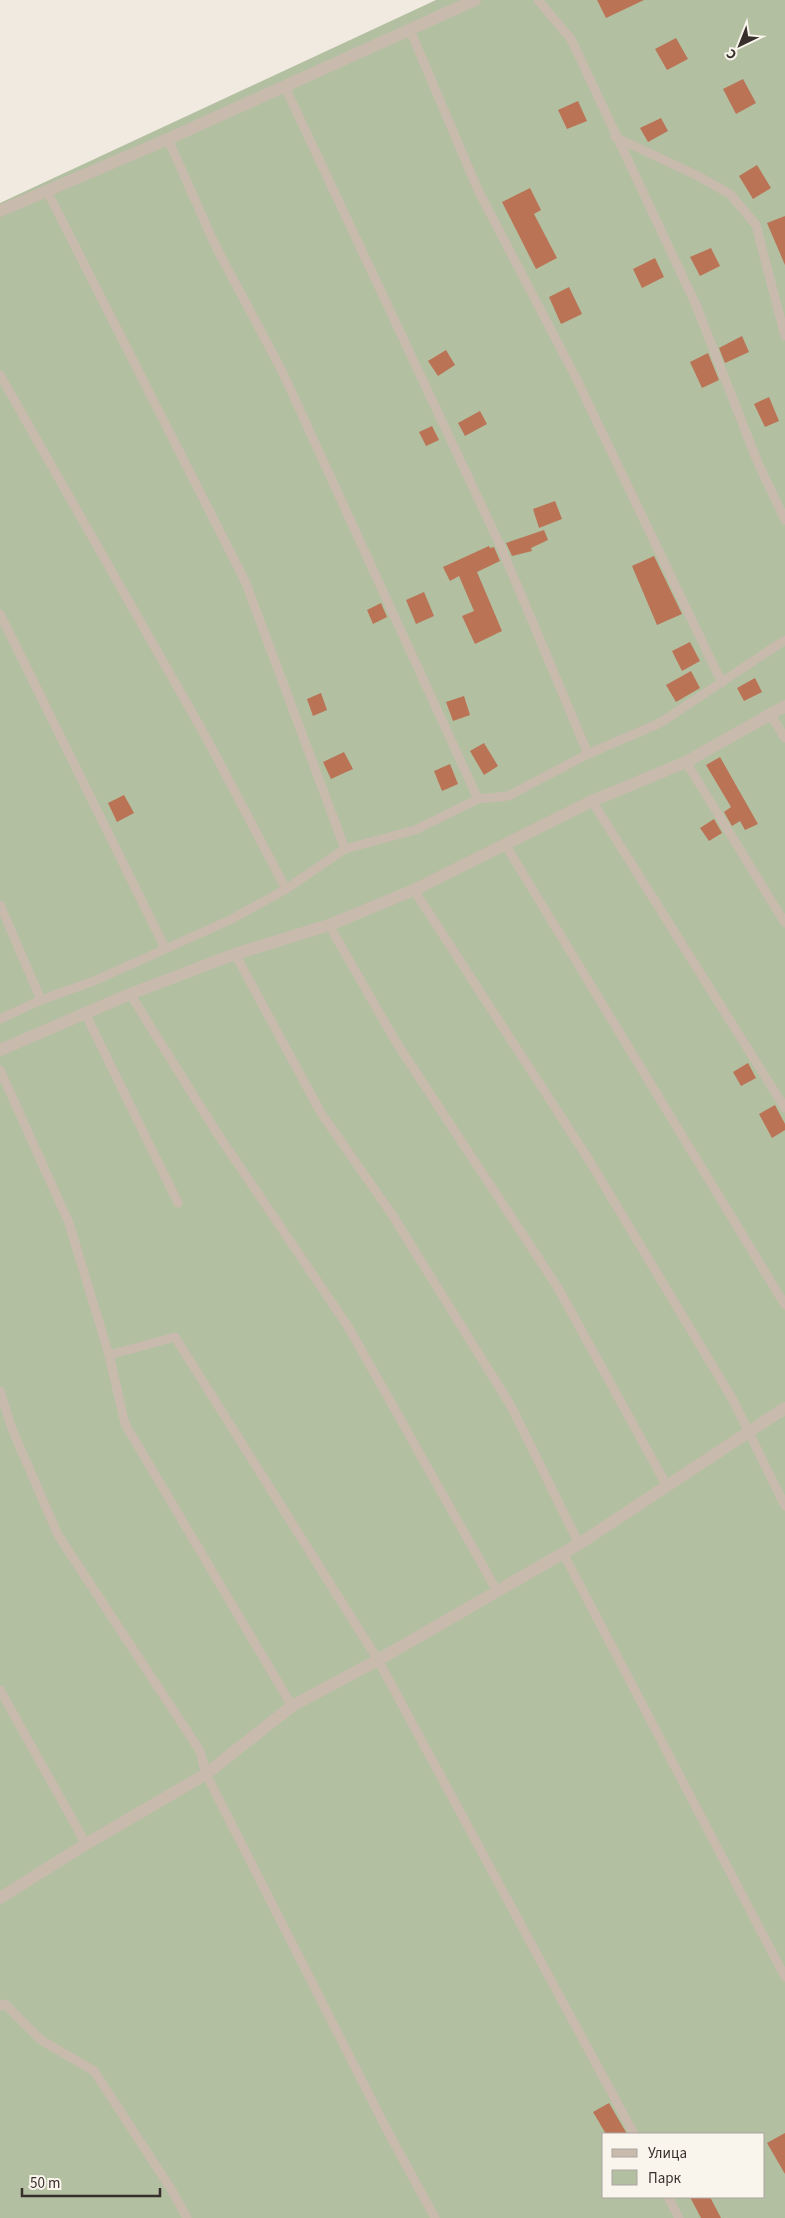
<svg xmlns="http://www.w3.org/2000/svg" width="785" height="2218" viewBox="0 0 785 2218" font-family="'Source Sans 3',sans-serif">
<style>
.green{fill:#b3bfa1;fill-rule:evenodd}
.building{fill:#ba7355}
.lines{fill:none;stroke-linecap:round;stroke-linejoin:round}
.service{stroke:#c8bbad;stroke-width:9}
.minor{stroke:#c8bbad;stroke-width:12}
</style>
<rect width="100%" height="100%" fill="#f1eae0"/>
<path class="green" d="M436 0H785V2218H0V203ZM604 2134H764V2197H604Z"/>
<g class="building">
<polygon points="597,0 644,0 606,18"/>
<polygon points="676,38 688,59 667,70 655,49"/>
<polygon points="743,79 756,103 736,114 723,89"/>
<polygon points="578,101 587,121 567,129 558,110"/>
<polygon points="661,118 668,131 648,142 640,128"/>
<polygon points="757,165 771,188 753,199 739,176"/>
<polygon points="530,188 541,210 534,214 557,258 536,269 502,202"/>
<polygon points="785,216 785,265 767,223"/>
<polygon points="711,248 720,266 700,276 690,257"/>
<polygon points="655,258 664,277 642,288 633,269"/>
<polygon points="569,287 582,314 561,324 549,297"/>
<polygon points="742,336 749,352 725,363 719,348"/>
<polygon points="446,350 455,365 438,376 428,361"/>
<polygon points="708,353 719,380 702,388 690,362"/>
<polygon points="769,397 779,421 765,427 754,404"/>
<polygon points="480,411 487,424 465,436 458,423"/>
<polygon points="432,426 439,440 426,446 419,432"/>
<polygon points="555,501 562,519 539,528 533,509"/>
<polygon points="544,530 548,540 531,548 532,551 512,556 506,543"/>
<polygon points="489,546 490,548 494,547 500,561 477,572 502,631 475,644 462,616 474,611 459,576 450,581 443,567"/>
<polygon points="654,556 682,614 657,625 632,566"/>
<polygon points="424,592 434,616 416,624 406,600"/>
<polygon points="381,603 387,617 373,624 367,610"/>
<polygon points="690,642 700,661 682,671 672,651"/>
<polygon points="691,671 700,688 676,702 666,685"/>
<polygon points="755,678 762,692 744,701 737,688"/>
<polygon points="321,693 327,710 313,716 307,699"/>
<polygon points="464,696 470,715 453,721 446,702"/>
<polygon points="484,743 498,766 484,775 470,751"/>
<polygon points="344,752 353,769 331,779 323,762"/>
<polygon points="720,757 758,824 745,830 740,821 732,826 724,812 731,807 706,765"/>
<polygon points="450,764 458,784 442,791 434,771"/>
<polygon points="124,795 134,813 117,822 108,803"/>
<polygon points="714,819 722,833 709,841 700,828"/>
<polygon points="748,1063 756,1078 741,1086 733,1072"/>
<polygon points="775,1105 785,1124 785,1130 772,1138 759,1114"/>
<polygon points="609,2103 627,2134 606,2134 593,2112"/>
<polygon points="785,2133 785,2174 767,2143"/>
<polygon points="690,2197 710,2197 721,2218 701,2218"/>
</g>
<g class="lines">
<g class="service">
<polyline points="538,0 571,39 696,305 758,463 785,520"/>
<polyline points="410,30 478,190 576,378 722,683"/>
<polyline points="285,87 501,547 588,754"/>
<polyline points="615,137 696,175 730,194 756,225 785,336"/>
<polyline points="168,139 215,245 282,371 478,799"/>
<polyline points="0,375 207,739 286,889"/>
<polyline points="0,614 165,948"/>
<polyline points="770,714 785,738"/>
<polyline points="686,762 785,923"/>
<polyline points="592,801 785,1108"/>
<polyline points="505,844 785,1305"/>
<polyline points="345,849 415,830 478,799 508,796 588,754 660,723 785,640"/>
<polyline points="414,890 589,1160 733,1400 785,1506"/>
<polyline points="0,905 41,1000"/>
<polyline points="329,925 396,1042 558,1288 667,1486"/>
<polyline points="235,954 321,1113 391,1213 511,1406 579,1544"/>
<polyline points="130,994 217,1133 349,1328 497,1591"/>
<polyline points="85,1013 178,1203"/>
<polyline points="0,1019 41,1000 94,981 232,919 286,889 345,849 245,581 47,191"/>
<polyline points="0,1070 69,1223 109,1355 125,1424 292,1706"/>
<polyline points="109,1355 175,1337 378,1660 634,2134"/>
<polyline points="0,1391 12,1429 58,1535 200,1751 206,1774 387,2130 435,2218"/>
<polyline points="563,1553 785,1977"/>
<polyline points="0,1690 86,1844"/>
<polyline points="0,2006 5,2004 41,2040 94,2071 171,2189 187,2218"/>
<polyline points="668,2197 679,2218"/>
</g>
<g class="minor">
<polyline points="0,211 168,139 475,0"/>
<polyline points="0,1050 130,994 235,954 329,925 414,890 592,801 686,762 785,706"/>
<polyline points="0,1898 86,1844 206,1774 292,1706 378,1660 579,1544 785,1408"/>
</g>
</g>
<rect x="602" y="2133" width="162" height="65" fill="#f9f4ec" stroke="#aba59f"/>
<rect x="612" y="2149" width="25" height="8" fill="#c8bbad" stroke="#aba59f"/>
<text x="648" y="2158" font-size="15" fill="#372f2b">Улица</text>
<rect x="612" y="2170" width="25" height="15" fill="#b3bfa1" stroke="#aba59f"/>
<text x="648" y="2183" font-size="15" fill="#372f2b">Парк</text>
<g transform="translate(740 45) rotate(223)" stroke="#f9f4ec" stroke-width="4" paint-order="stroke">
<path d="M0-4L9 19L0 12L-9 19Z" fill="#372f2b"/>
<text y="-8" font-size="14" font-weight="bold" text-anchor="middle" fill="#372f2b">С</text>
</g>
<path d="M22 2188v8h138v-8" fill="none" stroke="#372f2b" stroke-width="2.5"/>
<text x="30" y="2188" font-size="15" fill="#372f2b" stroke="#f9f4ec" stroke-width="4" paint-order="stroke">50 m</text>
</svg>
